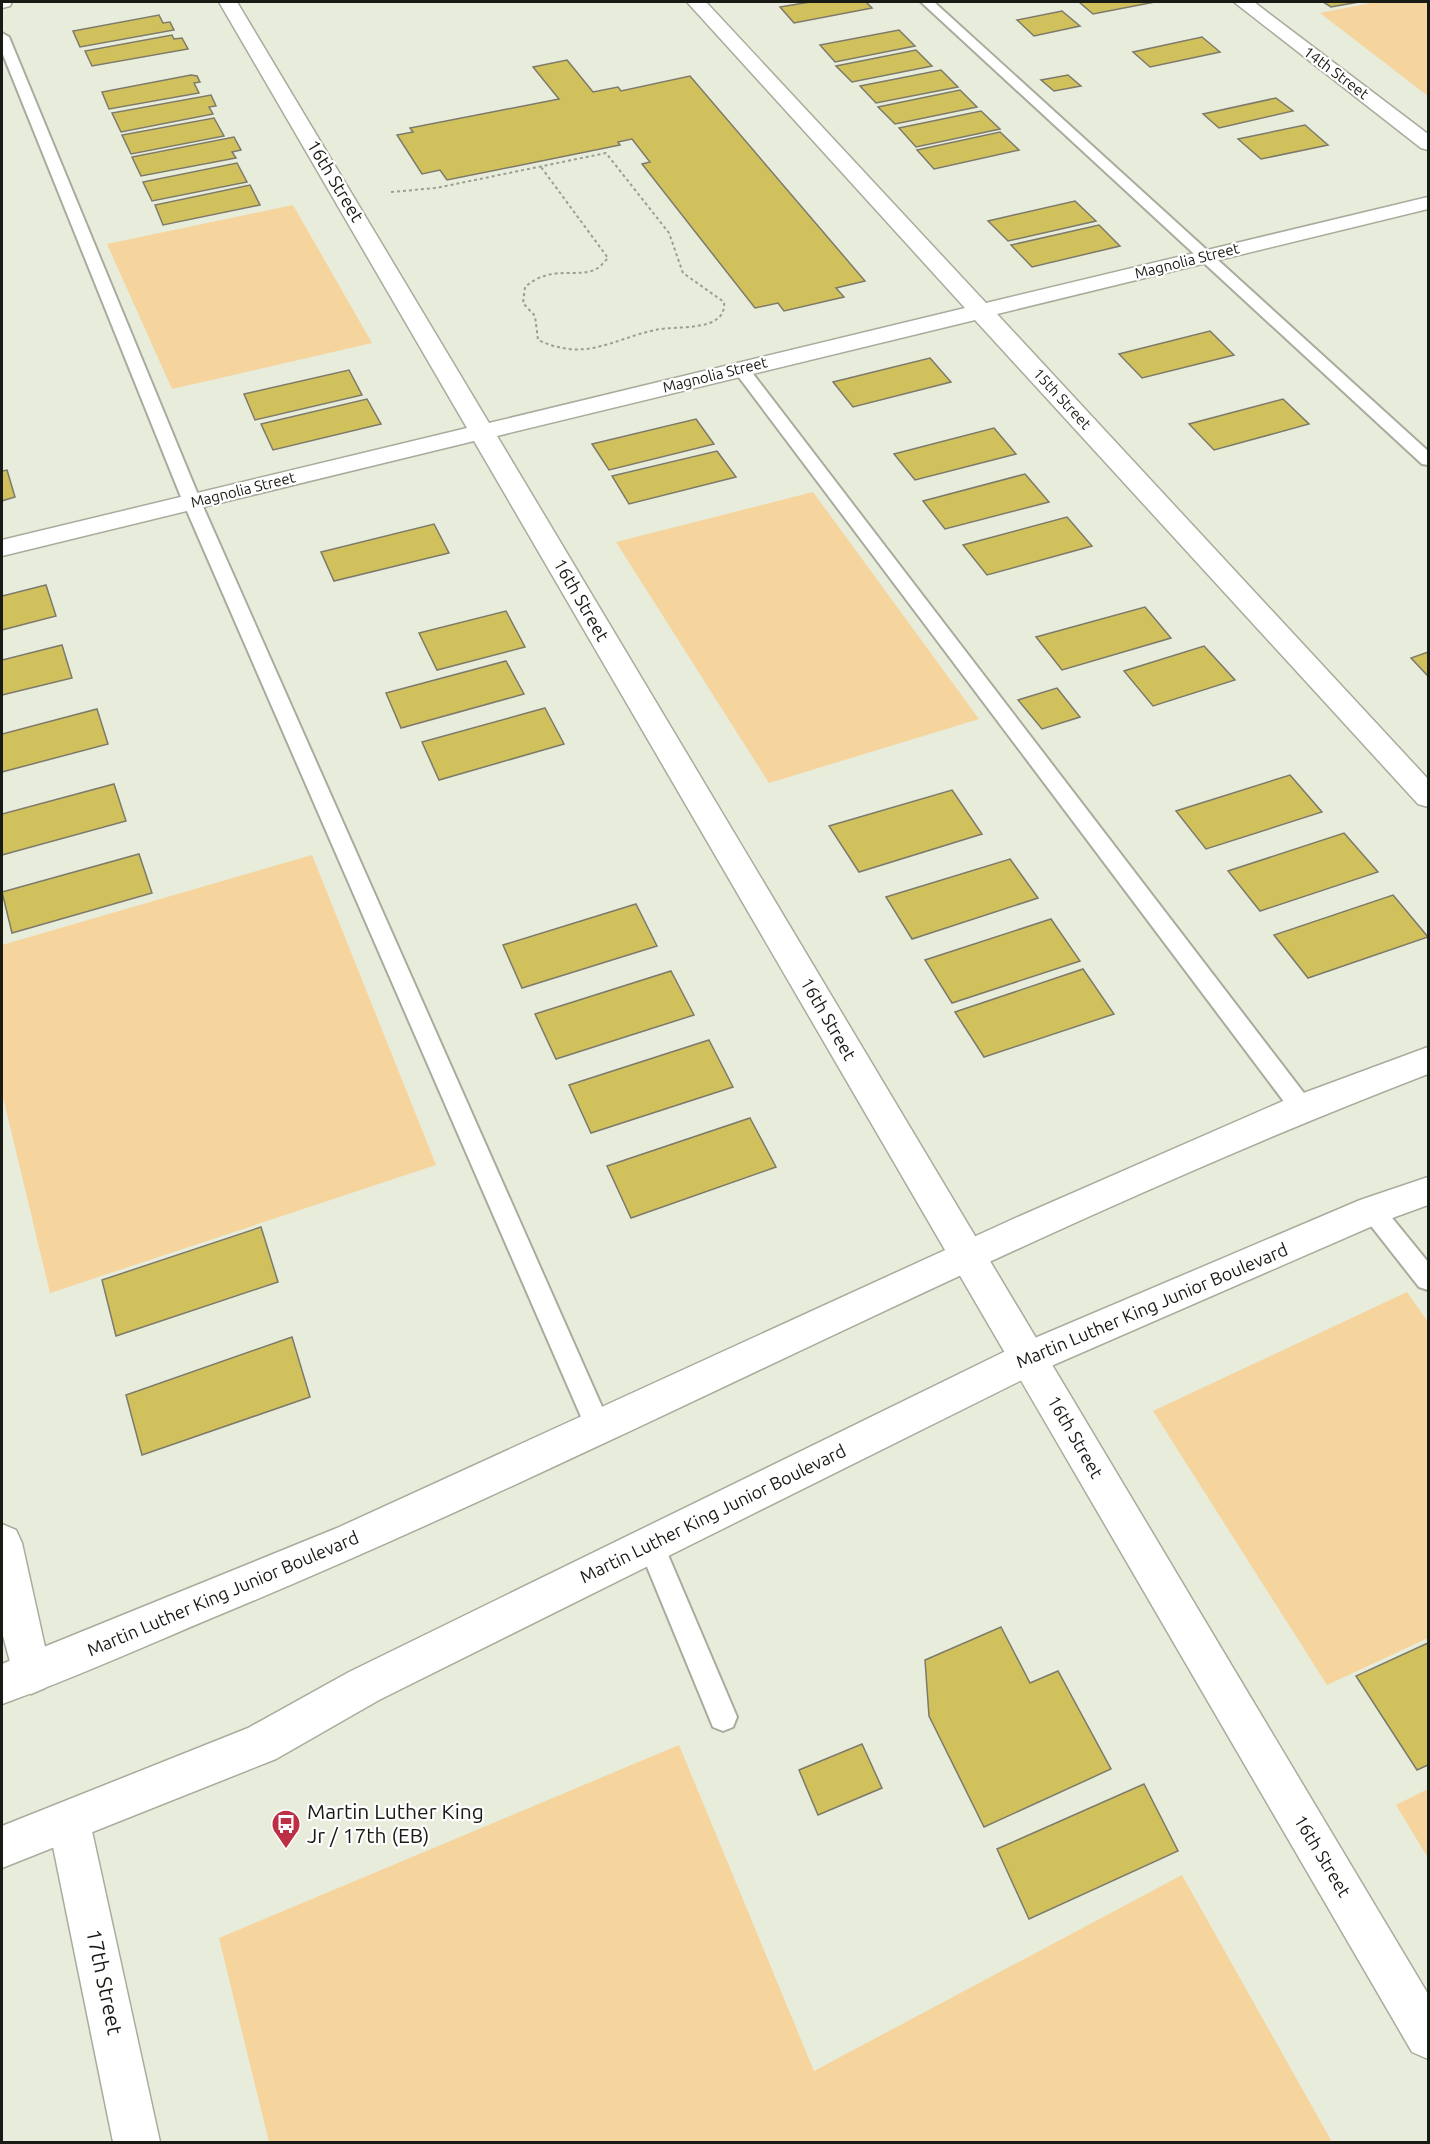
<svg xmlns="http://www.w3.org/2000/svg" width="1430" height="2144" viewBox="0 0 1430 2144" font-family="Ubuntu,sans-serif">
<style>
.green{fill:#f6d49d}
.building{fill:#d1c15c;stroke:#7d7a6b;stroke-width:1.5}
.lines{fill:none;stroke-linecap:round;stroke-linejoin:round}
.service-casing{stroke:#a7ac9c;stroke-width:4}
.minor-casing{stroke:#a7ac9c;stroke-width:3}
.tertiary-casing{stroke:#a7ac9c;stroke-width:3}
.secondary-casing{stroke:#a7ac9c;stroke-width:3}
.path{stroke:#9b9e92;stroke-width:2;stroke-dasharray:3 3;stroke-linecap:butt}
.service{fill:#fff;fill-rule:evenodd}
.minor{fill:#fff;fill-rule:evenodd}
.tertiary{fill:#fff;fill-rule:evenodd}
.secondary{fill:#fff;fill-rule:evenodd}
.labels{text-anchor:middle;stroke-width:4.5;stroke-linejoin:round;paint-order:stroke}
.far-street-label{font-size:15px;fill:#181a14;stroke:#fff}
.street-label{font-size:18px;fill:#181a14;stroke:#fff}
.near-poi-label{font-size:21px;fill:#181a14;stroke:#fff;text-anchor:start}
.near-street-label{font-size:21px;fill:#181a14;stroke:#fff}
</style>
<rect width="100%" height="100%" fill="#e7ecdb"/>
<g class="green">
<polygon points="1376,2 1428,2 1428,96 1320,13"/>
<polygon points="293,205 372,343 172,389 107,244"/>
<polygon points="813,492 979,719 769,783 616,542"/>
<polygon points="312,855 436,1165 50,1293 2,1093 2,945"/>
<polygon points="1407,1292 1428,1322 1428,1638 1327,1685 1153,1411"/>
<polygon points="679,1745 814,2071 1182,1875 1332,2142 269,2142 219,1938"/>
<polygon points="1428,1789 1428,1858 1396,1805"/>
</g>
<g class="building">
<polygon points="810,2 866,2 872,8 794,23 780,7"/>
<polygon points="1079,2 1155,2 1093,14"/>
<polygon points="1323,2 1359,2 1331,7"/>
<polygon points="1062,11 1080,26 1034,36 1017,20"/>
<polygon points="159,15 163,23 170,22 174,30 80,47 73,31"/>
<polygon points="899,30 915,46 835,62 820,45"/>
<polygon points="172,35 174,39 182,38 188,49 92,66 85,51"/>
<polygon points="1202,37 1220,52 1150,67 1133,52"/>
<polygon points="916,50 932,66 852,82 836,66"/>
<polygon points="567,60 593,92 618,87 621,91 690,76 865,281 836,288 844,297 784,311 778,303 755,308 642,164 650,162 632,139 618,142 620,145 447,180 440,170 422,174 397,135 413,132 410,128 559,99 533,67"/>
<polygon points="941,70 958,87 876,103 860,86"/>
<polygon points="191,75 197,76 200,82 194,83 199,93 109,109 102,92"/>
<polygon points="1068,75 1081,86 1054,91 1041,80"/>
<polygon points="960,90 977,107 895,124 878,107"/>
<polygon points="211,95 216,106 209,107 213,114 121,132 112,113"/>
<polygon points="1276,98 1293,111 1219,128 1203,114"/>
<polygon points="981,111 1000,129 916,147 899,128"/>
<polygon points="214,118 224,136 131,154 122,135"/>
<polygon points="1305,125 1328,145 1261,159 1238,139"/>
<polygon points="1000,132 1019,150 934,169 917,150"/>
<polygon points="234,137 241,150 232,152 236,158 141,176 132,157"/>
<polygon points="237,163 247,182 152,201 143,182"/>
<polygon points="250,185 260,205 163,225 155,205"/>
<polygon points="1075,201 1096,221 1008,241 988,221"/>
<polygon points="1099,225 1120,246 1032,267 1011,245"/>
<polygon points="1210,331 1234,355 1142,378 1119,354"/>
<polygon points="930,358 951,382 853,407 833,382"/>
<polygon points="349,370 362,395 255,420 244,394"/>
<polygon points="367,399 381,424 273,450 261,424"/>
<polygon points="1283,399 1309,424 1214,450 1189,424"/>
<polygon points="696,419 714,444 609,470 592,444"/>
<polygon points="994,428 1016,454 915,480 894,454"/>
<polygon points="717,451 736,477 629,504 612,476"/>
<polygon points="7,470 15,497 2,501 2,471"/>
<polygon points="1025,474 1049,502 945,529 923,501"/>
<polygon points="1067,517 1092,546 987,575 963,545"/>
<polygon points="434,524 449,553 334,581 321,552"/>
<polygon points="46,585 56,616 2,630 2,596"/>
<polygon points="1145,607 1171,638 1062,670 1036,637"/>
<polygon points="506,611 525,647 437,670 419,633"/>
<polygon points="62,645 72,678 2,695 2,660"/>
<polygon points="1204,646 1235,680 1153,706 1124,671"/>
<polygon points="1428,652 1428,676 1411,658"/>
<polygon points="506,661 524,694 401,728 386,693"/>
<polygon points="1057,688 1080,717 1042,729 1018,700"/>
<polygon points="545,708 564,744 439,780 422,742"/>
<polygon points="97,709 108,744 2,772 2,734"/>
<polygon points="1290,775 1322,812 1206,849 1176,811"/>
<polygon points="114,784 126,821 2,855 2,814"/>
<polygon points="952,790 982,834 859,872 829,826"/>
<polygon points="1344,833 1378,872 1260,911 1228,871"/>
<polygon points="139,854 152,893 12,933 2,892"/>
<polygon points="1010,859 1038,898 912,939 886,897"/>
<polygon points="1393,895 1428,937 1308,978 1274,935"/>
<polygon points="636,904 657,946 522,988 503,945"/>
<polygon points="1051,919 1080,961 952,1003 925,960"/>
<polygon points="1083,969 1114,1014 984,1057 955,1012"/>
<polygon points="671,971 694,1015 556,1059 535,1014"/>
<polygon points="709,1040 733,1087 591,1133 569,1085"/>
<polygon points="750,1118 776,1167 631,1218 607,1166"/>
<polygon points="261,1227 278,1282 116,1336 102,1280"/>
<polygon points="292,1337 310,1397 142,1455 126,1395"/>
<polygon points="1001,1627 1030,1683 1058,1671 1111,1769 984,1827 929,1716 925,1660"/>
<polygon points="1428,1643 1428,1765 1417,1770 1356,1676"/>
<polygon points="862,1744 882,1788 818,1815 799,1770"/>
<polygon points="1144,1784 1178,1851 1029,1919 997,1849"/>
</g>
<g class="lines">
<g class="service-casing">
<g id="service">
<polygon points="921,2 934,2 1428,451 1428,465 1422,464"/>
<polygon points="2,33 9,37 201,502 611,1427 607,1435 598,1439 589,1435 183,502 2,52"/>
<polygon points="741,364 747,366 1310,1101 1313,1108 1310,1115 1302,1117 1294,1115 735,372 733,369"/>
<polygon points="1372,1200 1380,1203 1428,1262 1428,1290 1419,1287 1364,1217 1360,1210 1364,1203"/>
<polygon points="651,1532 660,1536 737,1717 733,1727 723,1731 713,1727 638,1545 642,1536"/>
</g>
</g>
<g class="minor-casing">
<g id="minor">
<polygon points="2,2 12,2 10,6 2,8"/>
<polygon points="219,2 237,2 489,423 965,308 687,2 706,2 986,303 1428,197 1428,209 997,314 1428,779 1428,807 1418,804 975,320 497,436 1428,1994 1428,2059 1412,2052 474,441 2,556 2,540 467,428"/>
<polygon points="2,1524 16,1530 22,1543 51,1674 45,1688 31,1694 17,1688 2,1632"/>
<polygon points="69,1801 84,1807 90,1822 160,2142 113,2142 48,1822 54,1807"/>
</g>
</g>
<g class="tertiary-casing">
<polygon id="tertiary" points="1234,2 1254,2 1428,134 1428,150 1421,148"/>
</g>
<g class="secondary-casing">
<g id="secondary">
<path d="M1428 1047V1074C1016 1232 627 1446 219 1615 147 1645 75 1678 2 1704V1664L337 1528 1013 1219 1290 1098Z"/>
<polygon points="1428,1177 1428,1205 1384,1221 1042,1370 379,1700 276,1759 2,1868 2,1826 248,1728 349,1672 1016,1346 1360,1200"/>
</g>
</g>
<path class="path" d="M391 192 436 188 606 153 669 233 683 273 724 302C727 333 676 325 655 330 610 340 586 362 538 340L535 316 523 303 525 287C553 263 578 280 598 268 601 266 605 261 608 258L541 167"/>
<use href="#service" class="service"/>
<use href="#minor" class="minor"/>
<use href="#tertiary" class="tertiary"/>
<use href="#secondary" class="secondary"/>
</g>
<defs>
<g id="bus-pin" transform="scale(1.5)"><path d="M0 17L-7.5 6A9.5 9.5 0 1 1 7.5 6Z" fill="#bf2f44" stroke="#fff"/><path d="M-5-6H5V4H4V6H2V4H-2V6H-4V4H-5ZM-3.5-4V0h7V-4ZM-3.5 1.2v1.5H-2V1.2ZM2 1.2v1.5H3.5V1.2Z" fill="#fff"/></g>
</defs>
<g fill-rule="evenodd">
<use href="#bus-pin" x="286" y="1824"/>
</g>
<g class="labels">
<g class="far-street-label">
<text transform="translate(1336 73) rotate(37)" y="5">14th Street</text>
<text transform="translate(1187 261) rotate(-14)" y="5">Magnolia Street</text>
<text transform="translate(715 375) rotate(-14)" y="5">Magnolia Street</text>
<text transform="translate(1062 399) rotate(47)" y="5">15th Street</text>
<text transform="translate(243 490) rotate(-14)" y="5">Magnolia Street</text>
</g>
<g class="street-label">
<text transform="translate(335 181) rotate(59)" y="6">16th Street</text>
<text transform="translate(581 600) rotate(60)" y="6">16th Street</text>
<text transform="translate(828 1019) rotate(60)" y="6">16th Street</text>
<text transform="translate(1152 1306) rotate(-23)" y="6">Martin Luther King Junior Boulevard</text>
<text transform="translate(1075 1437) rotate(60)" y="6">16th Street</text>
<text transform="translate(713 1514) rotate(-26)" y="6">Martin Luther King Junior Boulevard</text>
<text transform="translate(223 1594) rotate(-23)" y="6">Martin Luther King Junior Boulevard</text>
<text transform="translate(1322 1856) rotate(59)" y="6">16th Street</text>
</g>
<g class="near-poi-label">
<text x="307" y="1819">Martin Luther King<tspan x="307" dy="24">Jr / 17th (EB)</tspan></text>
</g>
<g class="near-street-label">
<text transform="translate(104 1982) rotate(78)" y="7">17th Street</text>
</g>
</g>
<rect width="1430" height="2144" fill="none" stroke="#181a14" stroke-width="6"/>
</svg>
